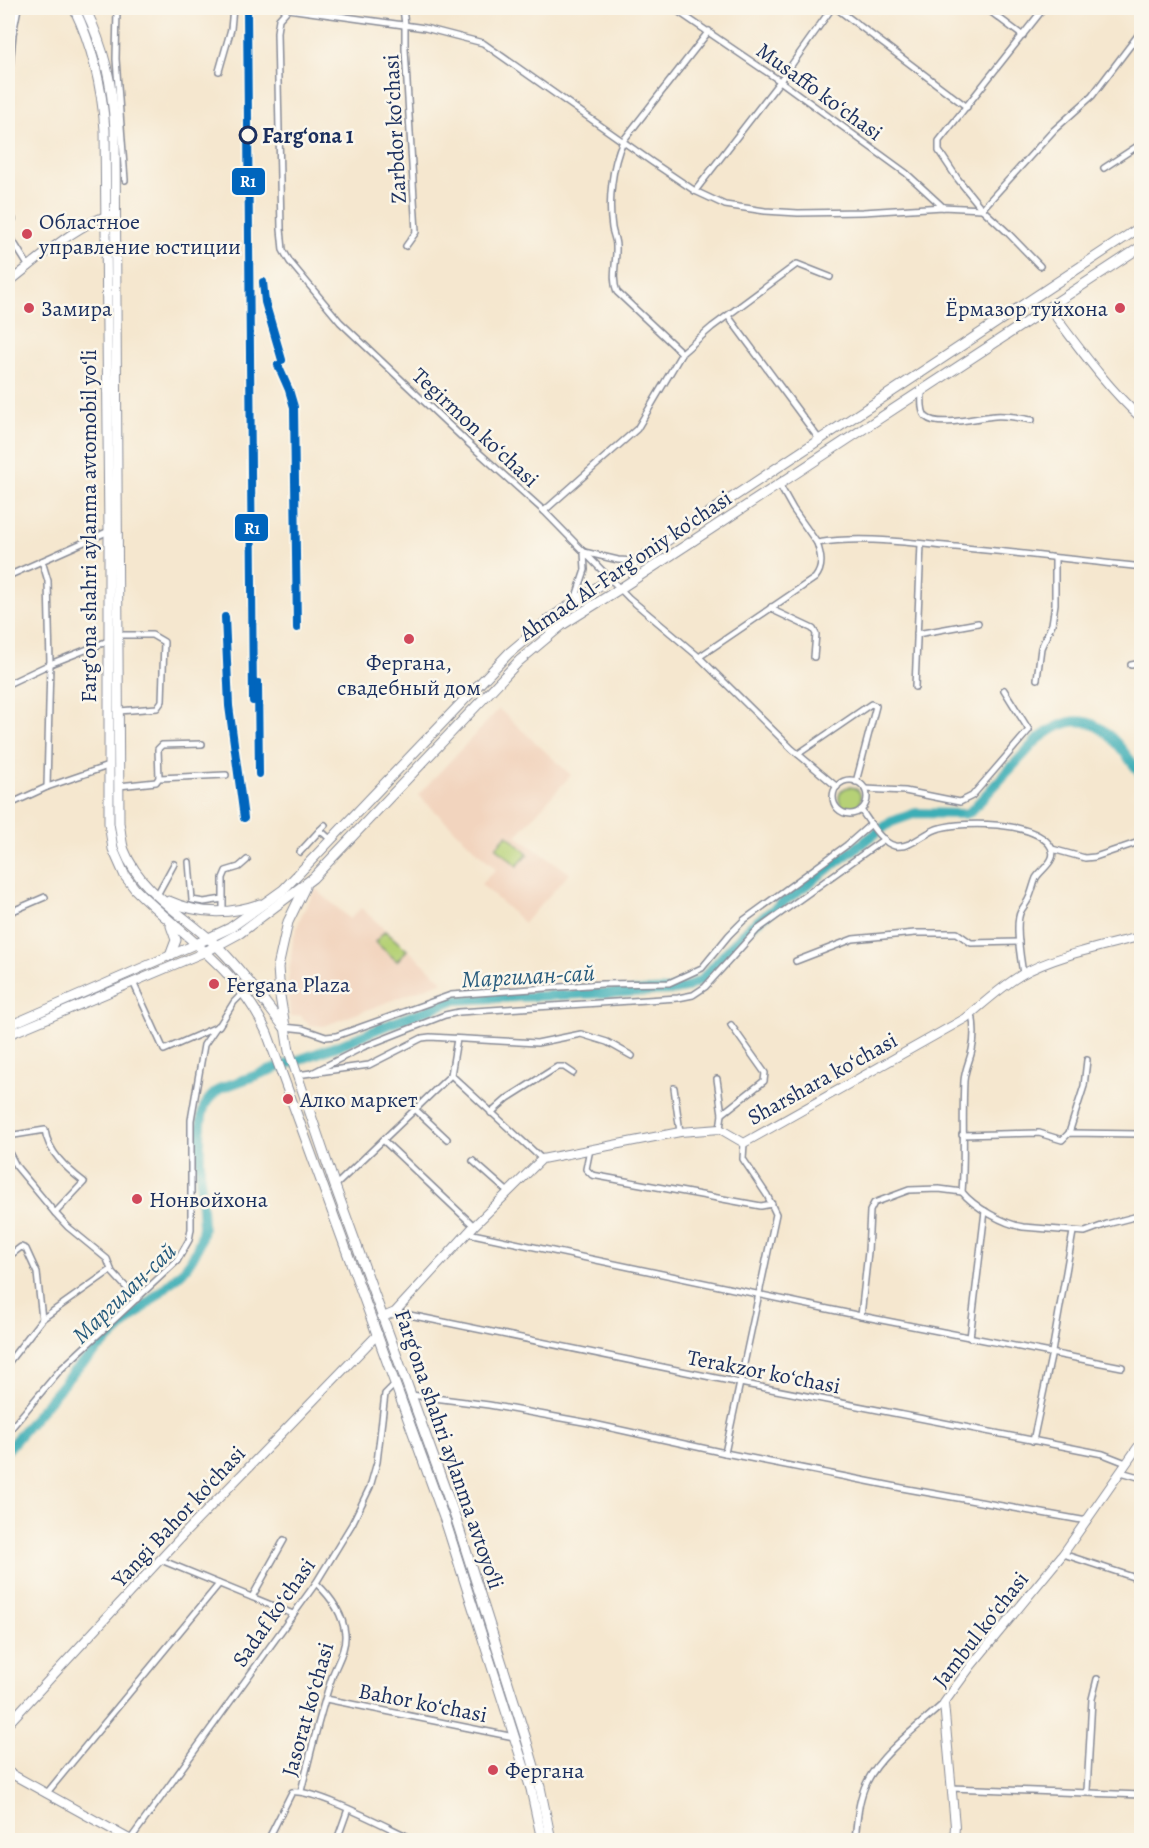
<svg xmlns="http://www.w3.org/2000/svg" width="1149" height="1848" viewBox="0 0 1149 1848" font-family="Alegreya,serif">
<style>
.built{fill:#f2d4be}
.green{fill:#b6d176;stroke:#68806a;stroke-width:1.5}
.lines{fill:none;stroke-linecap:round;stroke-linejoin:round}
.river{stroke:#3daeb6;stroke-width:10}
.street-casing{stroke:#888b96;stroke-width:8}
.secondary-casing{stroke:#888b96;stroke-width:10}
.primary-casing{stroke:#888b96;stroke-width:10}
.highway-casing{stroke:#888b96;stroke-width:11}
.street{stroke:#fff;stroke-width:5}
.secondary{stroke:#fff;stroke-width:8}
.primary{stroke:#fff;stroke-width:8}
.highway{stroke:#fff;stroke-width:9}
.rail-1-casing{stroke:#fbf7ec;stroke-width:12}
.rail-1{stroke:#0065bd;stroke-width:8}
.stop-dot{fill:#fbf7ec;stroke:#1b2f5e;stroke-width:3}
.poi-dot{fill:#d1495b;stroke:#fbf7ec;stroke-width:2}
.labels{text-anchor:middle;stroke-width:5;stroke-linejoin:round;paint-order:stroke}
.street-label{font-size:22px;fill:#1b2f5e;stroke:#fbf7ec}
.stop-label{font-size:22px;font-weight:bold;fill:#1b2f5e;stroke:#fbf7ec;text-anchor:start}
.poi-label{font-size:22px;fill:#1b2f5e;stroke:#fbf7ec;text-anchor:start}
.water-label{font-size:24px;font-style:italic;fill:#275b7d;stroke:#fbf7ec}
.line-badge{stroke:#fbf7ec;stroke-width:2}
.badge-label{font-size:16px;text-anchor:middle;font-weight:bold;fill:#fff}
</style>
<rect width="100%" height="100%" fill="#fbf7ec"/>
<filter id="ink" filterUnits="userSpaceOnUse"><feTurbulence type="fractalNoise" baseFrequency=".0167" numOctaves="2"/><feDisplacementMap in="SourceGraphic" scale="12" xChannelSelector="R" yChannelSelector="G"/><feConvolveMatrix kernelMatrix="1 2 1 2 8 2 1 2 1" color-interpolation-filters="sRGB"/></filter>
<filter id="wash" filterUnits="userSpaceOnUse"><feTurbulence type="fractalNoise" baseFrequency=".008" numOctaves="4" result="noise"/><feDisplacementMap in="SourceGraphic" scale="24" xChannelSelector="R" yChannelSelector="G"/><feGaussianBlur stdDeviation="1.35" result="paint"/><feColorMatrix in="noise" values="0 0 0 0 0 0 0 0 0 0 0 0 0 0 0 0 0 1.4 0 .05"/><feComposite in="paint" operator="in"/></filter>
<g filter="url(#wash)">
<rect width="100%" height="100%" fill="#f5e7cf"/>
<g class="built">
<polygon points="499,709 571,775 516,836 570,873 524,923 481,884 496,869 418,795"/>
<polygon points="316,889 350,919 361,908 443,981 324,1026 310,1025 300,1015 290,1017 288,983 293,939 301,916"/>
</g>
<g class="green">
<circle cx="850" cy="798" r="11"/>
<polygon points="507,835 528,854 517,866 496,847"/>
<polygon points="385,931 407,950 397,961 375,942"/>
</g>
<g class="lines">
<path class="river" d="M8 1449 74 1371 183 1271C194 1258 201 1244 203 1227 202 1197 195 1131 205 1105 209 1098 214 1093 221 1088L340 1045 390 1024 454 1000 674 990 685 988 701 980 747 929 891 822 916 813 964 814 970 812 1036 741C1088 697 1111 734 1142 776"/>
</g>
</g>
<g filter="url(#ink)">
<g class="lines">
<g class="street-casing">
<g id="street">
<polyline points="117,8 116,59 125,180"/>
<polyline points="289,8 279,19 277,32 281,229 283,250 290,262 340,322 466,441 544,511 629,598 699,657 792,749 837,787"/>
<polyline points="403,8 405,25 405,49 416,232 406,246"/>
<polyline points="673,8 780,81 906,173 943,207"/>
<polyline points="836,8 967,107"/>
<polyline points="986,8 1023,36"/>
<polyline points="1044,8 939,141 939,151 957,178 982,209 1054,130 1092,96 1142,30"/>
<polyline points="288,9 425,28 483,43 652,162 695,191 725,205 765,211 798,213 863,212 943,207 982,209 1007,232 1040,266"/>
<polyline points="8,67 10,65 13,34 18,8"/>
<polyline points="219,71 231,29 233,8"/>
<polyline points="1104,168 1142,143"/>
<polyline points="695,191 780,81 832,8"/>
<polyline points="8,221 13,219"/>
<polyline points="8,233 29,267"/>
<polyline points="728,316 819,439"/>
<path d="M682 353 617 292C611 277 617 262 616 246 616 240 613 234 612 228 608 201 612 165 623 141L709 31"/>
<path d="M922 390C922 398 920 411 926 417 938 428 979 417 995 416 1007 415 1020 418 1032 420"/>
<path d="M779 484 793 509 817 543C859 536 903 542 945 546 1011 552 1076 560 1142 567"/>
<polyline points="544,511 637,429 682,353 712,327 797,264 830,277"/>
<polyline points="42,561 48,581 50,664 47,787"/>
<polyline points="8,576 109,531"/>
<polyline points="575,600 585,570 584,552 618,560 635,561"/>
<polyline points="771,607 777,612 813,629 816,634 814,657"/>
<polyline points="917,634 978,623"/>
<path d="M699 657 815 578C824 567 821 555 817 543"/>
<polyline points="1131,665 1142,663"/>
<polyline points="1037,679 1041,648 1052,624 1055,604 1055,558"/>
<polyline points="8,684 50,664 108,641"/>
<polyline points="915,687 921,544"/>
<polyline points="119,711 157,708 162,701 164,642 152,635 119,635"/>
<polyline points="798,754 871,704 876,706 856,782"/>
<polyline points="159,778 158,749 162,745 202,744"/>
<circle cx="850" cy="797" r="17"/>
<polyline points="119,786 156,782 159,778 226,775"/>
<polyline points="865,789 905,791 960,802 972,796 1029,730 1004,690"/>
<polyline points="8,805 47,787 108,766"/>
<path d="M861 810C869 821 881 843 895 846 911 849 926 831 940 828 966 821 1031 822 1049 844 1061 859 1041 869 1036 878 1033 885 1032 893 1028 900 1026 904 1023 907 1021 911 1014 923 1021 960 1023 974"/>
<polyline points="325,825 320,830 331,840"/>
<polyline points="1052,849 1085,858 1095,857 1142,841"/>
<polyline points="300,852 320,830"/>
<polyline points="189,862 192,900 204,902 223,899"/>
<polyline points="157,895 174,864"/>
<polyline points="223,912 223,878 226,871 239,867 247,860"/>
<polyline points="8,913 45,897"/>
<polyline points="796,961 853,939 915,933 957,933 971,943 1019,942"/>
<polyline points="133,982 164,1050 219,1026 234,1002 243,993"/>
<path d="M972 1013C974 1024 975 1038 972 1050 970 1060 965 1069 964 1081 962 1118 965 1155 962 1192 974 1207 1004 1224 1023 1227L1085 1232 1107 1224 1142 1215"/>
<polyline points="284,1027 303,1029 326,1037 336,1036 451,995 602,984 669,983 702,968 729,935 744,920 847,845 871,824"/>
<polyline points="312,1073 363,1047 445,1015 459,1012 678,998 693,995 705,987 757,930 884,839"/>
<polyline points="297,1075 369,1065 422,1038 430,1037 537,1043 581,1034 607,1042 632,1056"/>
<polyline points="451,1075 457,1039"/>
<polyline points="717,1079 722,1114 720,1129"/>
<polyline points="674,1088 680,1132"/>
<polyline points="415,1109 447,1139"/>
<polyline points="491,1113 508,1098 557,1067 564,1067 573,1073"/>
<polyline points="722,1114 764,1081 765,1073 731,1025"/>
<polyline points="1069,1133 1084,1086 1087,1060"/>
<polyline points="962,1135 1039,1133 1062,1140 1069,1133 1142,1134"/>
<path d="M8 1136 45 1130C48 1152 66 1168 84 1182L55 1213"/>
<polyline points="383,1140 474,1226"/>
<polyline points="590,1149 586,1169 592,1175 761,1206 772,1204"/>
<polyline points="8,1151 16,1166 55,1213 68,1227 107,1259 112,1272 137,1299"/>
<polyline points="473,1161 508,1192"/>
<polyline points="335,1186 451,1075 542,1159"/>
<polyline points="468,1233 861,1316 1122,1367"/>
<polyline points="8,1257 21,1247 26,1249 37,1273 42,1319"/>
<polyline points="395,1312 740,1383 1103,1454 1126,1463"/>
<polyline points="861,1316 868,1252 870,1211 874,1203 909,1190 939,1189 962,1192"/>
<polyline points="970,1338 985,1211"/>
<polyline points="8,1363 42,1319 111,1270"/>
<polyline points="411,1395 489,1405 589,1423 725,1453 902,1488 1087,1521"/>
<polyline points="8,1432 60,1370 177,1261 189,1240 191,1229 191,1120 204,1045 217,1026"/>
<polyline points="1033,1441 1052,1352 1073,1232"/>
<polyline points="725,1453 776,1214 767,1195 743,1159 744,1143"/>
<polyline points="1121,1472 1142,1478"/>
<polyline points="1063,1554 1142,1580"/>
<polyline points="161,1560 293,1614"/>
<polyline points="252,1597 284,1540"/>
<polyline points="326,1699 514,1737"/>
<polyline points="951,1788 1142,1795"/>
<path d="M301 1791C311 1752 320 1712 333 1674 338 1661 346 1649 345 1634 343 1614 330 1596 316 1583"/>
<polyline points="1087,1791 1092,1699 1097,1679"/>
<polyline points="46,1794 219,1584"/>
<polyline points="130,1840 316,1583 352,1524 370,1487 377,1462 385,1394 395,1384"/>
<path d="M268 1840 292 1792C316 1789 390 1829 415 1840"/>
<polyline points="337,1840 348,1809"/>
<path d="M855 1840C857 1822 858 1799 867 1782 881 1753 920 1725 944 1703"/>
</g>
</g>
<g class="secondary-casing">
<g id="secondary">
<path d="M8 283C34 263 79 222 111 215"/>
<path d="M1050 306 1055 316C1082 352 1108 388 1142 419"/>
<path d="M383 1317 395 1312 474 1226 542 1159 680 1132 720 1129 744 1143 966 1018C984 1003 1001 987 1021 975 1053 956 1105 946 1142 936"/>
<polyline points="8,1724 182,1536 378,1334"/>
<polyline points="8,1772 131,1840"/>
<polyline points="954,1840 955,1826 944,1703 971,1666 1063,1554 1142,1441"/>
</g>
</g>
<g class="primary-casing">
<g id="primary">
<polyline points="8,1026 196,944"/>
<polyline points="8,1035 205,952"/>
</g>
</g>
<g class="highway-casing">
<g id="highway">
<path d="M74 8C93 47 102 86 105 130L109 531V823L113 849 125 876 135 889C184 938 238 968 267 1033L446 1523 531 1789 542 1840"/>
<path d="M85 8C105 50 112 83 115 129L119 823C121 832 121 842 124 850 141 894 188 917 219 948 244 973 263 1000 284 1027"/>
<polyline points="305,887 288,922 278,967 280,996 289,1051 335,1186 456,1519 526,1739 540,1787 551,1840"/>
<path d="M169 901C200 915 229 915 260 904"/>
<polyline points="196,944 230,928 283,890 509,653 552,617 1142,226"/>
<polyline points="205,952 240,933 313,878 519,661 562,625 621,588 1142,246"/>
<polyline points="170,956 176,940 171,926"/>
</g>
</g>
<use href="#street" class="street"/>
<use href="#secondary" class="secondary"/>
<use href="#primary" class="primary"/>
<use href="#highway" class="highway"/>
<g class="rail-1-casing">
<g id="rail-1">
<polyline points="247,8 253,701"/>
<polyline points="263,282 265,302 282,360"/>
<polyline points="278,365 289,390 294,407 297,628"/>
<polyline points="225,617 229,706 244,818"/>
<polyline points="258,683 259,774"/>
</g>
</g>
<use href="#rail-1" class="rail-1"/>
</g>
</g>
<circle class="stop-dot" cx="248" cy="135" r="8"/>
<g class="poi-dot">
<circle cx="27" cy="234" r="6"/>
<circle cx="29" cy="308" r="6"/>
<circle cx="1120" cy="308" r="6"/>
<circle cx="409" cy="639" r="6"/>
<circle cx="214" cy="984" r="6"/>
<circle cx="288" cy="1099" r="6"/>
<circle cx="137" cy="1199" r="6"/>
<circle cx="493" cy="1770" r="6"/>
</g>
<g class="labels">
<g class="street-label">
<text transform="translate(820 91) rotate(36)" y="8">Musaffo koʻchasi</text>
<text transform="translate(394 129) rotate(-93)" y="8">Zarbdor koʻchasi</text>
<text transform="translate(476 427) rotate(43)" y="8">Tegirmon koʻchasi</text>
<text transform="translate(88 526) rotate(-90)" y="8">Fargʻona shahri aylanma avtomobil yoʻli</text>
<text transform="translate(625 565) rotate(-34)" y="8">Ahmad Al-Farg'oniy ko'chasi</text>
<text transform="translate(822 1078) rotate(-29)" y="8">Sharshara koʻchasi</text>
<text transform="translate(764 1371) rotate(11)" y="8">Terakzor koʻchasi</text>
<text transform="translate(450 1449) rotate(71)" y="8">Farg‘ona shahri aylanma avtoyo‘li</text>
<text transform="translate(178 1516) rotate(-47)" y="8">Yangi Bahor ko'chasi</text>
<text transform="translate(273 1612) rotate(-55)" y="8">Sadaf koʻchasi</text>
<text transform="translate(980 1629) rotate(-52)" y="8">Jambul koʻchasi</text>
<text transform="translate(423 1702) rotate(11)" y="8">Bahor koʻchasi</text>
<text transform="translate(307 1709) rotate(-74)" y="8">Jasorat koʻchasi</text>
</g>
<g class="stop-label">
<text x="262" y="143">Farg‘ona 1</text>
</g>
<g class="poi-label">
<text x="39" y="229">Областное<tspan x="39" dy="25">управление юстиции</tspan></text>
<text x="41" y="316">Замира</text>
<text x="1108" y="316" text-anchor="end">Ёрмазор туйхона</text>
<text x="409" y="670" text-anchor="middle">Фергана,<tspan x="409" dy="25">свадебный дом</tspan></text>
<text x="226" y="992">Fergana Plaza</text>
<text x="300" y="1107">Алко маркет</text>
<text x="149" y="1207">Нонвойхона</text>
<text x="505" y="1778">Фергана</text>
</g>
<g class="water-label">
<text transform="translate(528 976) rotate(-3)" y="8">Маргилан-сай</text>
<text transform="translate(124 1293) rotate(-44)" y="8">Маргилан-сай</text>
</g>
</g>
<g class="line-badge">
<rect x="231" y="167" width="35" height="29" rx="6" fill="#0065bd"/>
<rect x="234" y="513" width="35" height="29" rx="6" fill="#0065bd"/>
</g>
<g class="badge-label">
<text x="248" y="187">R1</text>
<text x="252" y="534">R1</text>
</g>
<rect width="1149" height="1848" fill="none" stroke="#fbf7ec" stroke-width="30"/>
</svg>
